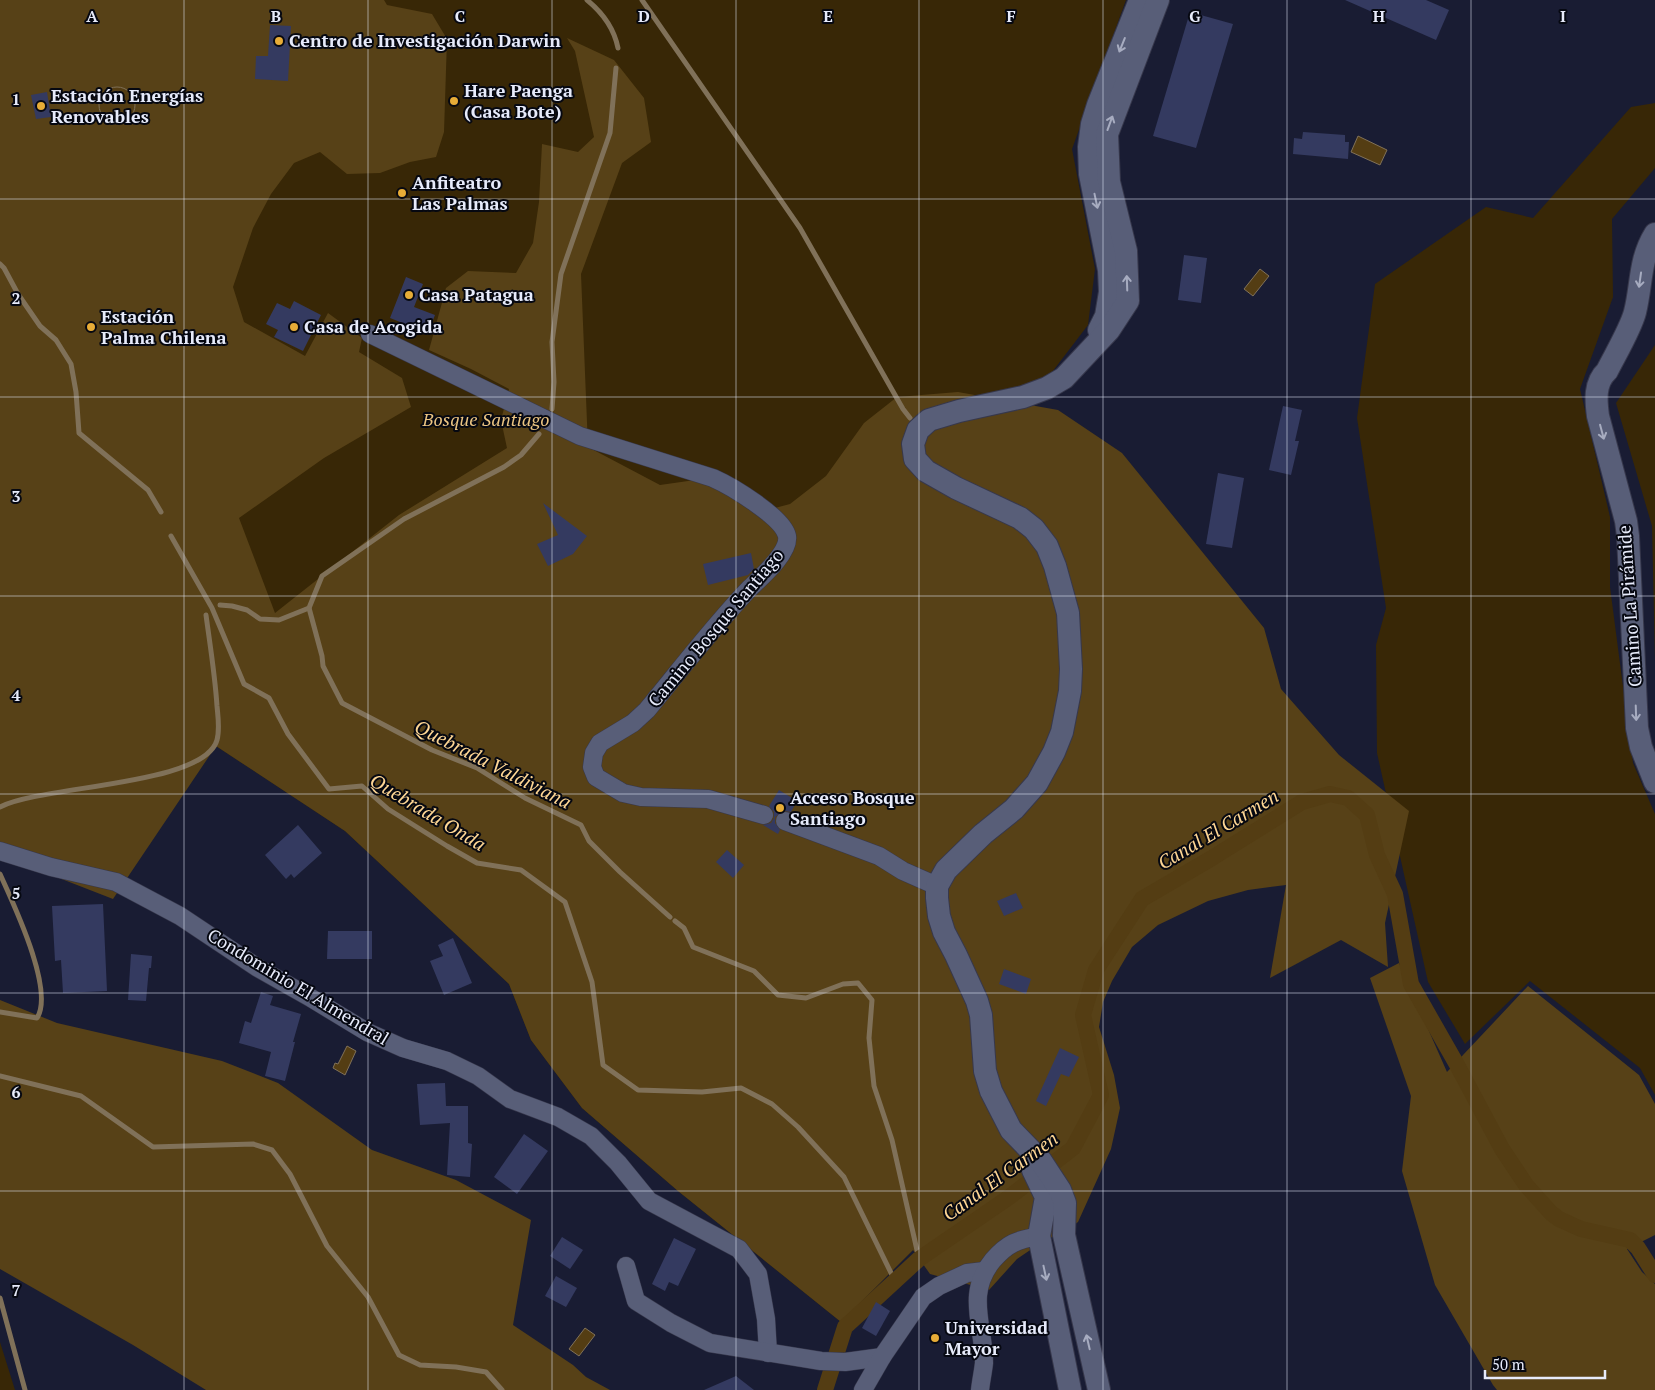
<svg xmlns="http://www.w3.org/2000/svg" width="1655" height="1390" viewBox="0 0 1655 1390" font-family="'PT Serif',serif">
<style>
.green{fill:#382706}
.forest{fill:#574117}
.water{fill:#543d13;stroke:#807159}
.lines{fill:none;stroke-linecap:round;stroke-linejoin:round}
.stream{stroke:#807159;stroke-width:5}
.canal{stroke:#543d13;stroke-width:16}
.building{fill:#343a60}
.minor-casing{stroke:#37384c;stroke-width:19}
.tertiary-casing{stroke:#37384c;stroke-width:24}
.minor{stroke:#585e78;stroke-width:18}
.tertiary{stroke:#585e78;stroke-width:22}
.oneway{stroke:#a7acc0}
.grid{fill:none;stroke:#e7ebfb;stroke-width:1;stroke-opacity:0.55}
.poi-dot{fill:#e7ac37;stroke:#060811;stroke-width:2}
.labels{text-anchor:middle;stroke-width:4;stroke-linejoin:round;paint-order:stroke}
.poi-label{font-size:18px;font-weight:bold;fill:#e7ebfb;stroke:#060811;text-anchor:start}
.park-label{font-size:18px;font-style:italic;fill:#ecc582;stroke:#060811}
.street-label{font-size:18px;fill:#e7ebfb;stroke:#060811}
.water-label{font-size:19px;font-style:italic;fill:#fed694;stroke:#060811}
.grid-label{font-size:16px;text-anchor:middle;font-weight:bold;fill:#e7ebfb;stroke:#060811;stroke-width:4;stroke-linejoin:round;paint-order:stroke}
</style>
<rect width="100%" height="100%" fill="#191c33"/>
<g class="green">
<polygon points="0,0 1126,0 1072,149 1095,269 1088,325 1046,380 960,403 913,1250 841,1322 678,1191 582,1108 531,1040 509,984 345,831 216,746"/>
<polygon points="1655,103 1655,168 1612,219 1613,297 1580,389 1610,517 1610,587 1633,763 1655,814 1655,1095 1640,1068 1530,981 1465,1044 1428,982 1377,753 1376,645 1386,608 1357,418 1375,284 1486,207 1533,218 1631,107"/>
<polygon points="1655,345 1655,661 1652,526 1616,403"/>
<polygon points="0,1342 15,1390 0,1390"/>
</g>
<g class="forest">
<polygon points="0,0 384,0 387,5 432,14 447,39 444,132 436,157 410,162 380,173 347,174 320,152 294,163 271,194 253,228 233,287 244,322 305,356 328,313 362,338 359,352 402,378 411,407 324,458 239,518 275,613 399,515 507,448 501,420 509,389 471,369 429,350 446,288 468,271 516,273 533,243 539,202 542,144 578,152 594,137 575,51 567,38 614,60 644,98 651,142 622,163 581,274 588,447 660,485 695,480 732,496 756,513 790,504 826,476 864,423 897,397 958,392 1058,410 1122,453 1264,628 1281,689 1339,755 1409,811 1385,923 1388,967 1341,940 1270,978 1286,885 1248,890 1208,901 1158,925 1132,947 1112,981 1103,1002 1099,1027 1114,1075 1120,1108 1111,1149 1078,1222 1067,1230 1042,1242 1017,1259 989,1290 930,1274 913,1250 841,1322 678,1191 582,1108 531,1040 509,984 345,831 216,746 113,899 0,855"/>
<polygon points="1399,963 1447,1072 1528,986 1639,1075 1655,1104 1655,1235 1627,1249 1642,1272 1655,1284 1655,1390 1497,1390 1493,1385 1435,1285 1402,1171 1411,1096 1370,978"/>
<polygon points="0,1000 57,1023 222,1061 278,1083 372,1150 456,1180 531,1220 513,1325 573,1365 586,1377 610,1390 206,1390 133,1345 0,1269"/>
</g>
<g class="water">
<circle cx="117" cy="105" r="18"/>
<polygon points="1358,136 1387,150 1380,165 1351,152"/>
<polygon points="1260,269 1269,276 1253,296 1244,289"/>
<polygon points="347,1046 356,1051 345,1075 333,1068 335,1063 338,1064"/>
<polygon points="585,1328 595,1335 579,1356 569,1349"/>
</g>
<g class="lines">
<g class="stream">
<path d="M587 0C603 13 614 28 618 48"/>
<polyline points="642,0 800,228 903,409 910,418"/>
<polyline points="0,264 4,268 18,294 40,326 56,340 71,364 76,392 79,433 148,490 161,512"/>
<polyline points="552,409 554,382 552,342 561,274 610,133 616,68"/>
<polyline points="539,434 521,455 504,467 404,519 322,576 309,608 322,656 323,666 342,703 432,750 477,768 525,798 581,825 589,841 620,872 670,917"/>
<polyline points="171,536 212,608 244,684 269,698 288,734 329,789 362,786 388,809 447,846 477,863 521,870 565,902 592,982 603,1065 638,1090 702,1092 741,1088 772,1104 798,1127 844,1177 895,1281"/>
<polyline points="220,605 232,606 247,610 260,619 279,620 309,608"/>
<path d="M0 807C42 785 204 786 217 740 220 729 218 717 217 706 215 675 210 645 206 615"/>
<path d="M0 874C13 903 55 990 37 1018L0 1012"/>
<polyline points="675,921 684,928 693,947 754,971 778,995 806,998 843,984 858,983 872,1000 869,1038 874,1086 892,1140 919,1259"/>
<polyline points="0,1076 81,1096 153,1147 253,1144 272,1150 290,1174 327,1246 368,1297 399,1355 420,1365 456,1367 486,1372 502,1390"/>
<polyline points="0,1298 25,1390"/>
</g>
<polyline class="canal" points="825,1390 845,1327 919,1259 1008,1198 1073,1148 1101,1095 1083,1015 1096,970 1142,899 1212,858 1302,802 1330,794 1348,798 1367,815 1377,855 1395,894 1411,984 1456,1063 1502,1149 1526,1185 1551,1213 1559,1219 1581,1229 1630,1240 1638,1248 1655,1275"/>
</g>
<g class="building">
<polygon points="1345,0 1426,0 1449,10 1436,40"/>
<polygon points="1190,12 1233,24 1196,148 1153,136"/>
<polygon points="270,25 291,26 288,81 255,79 256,56 268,56"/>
<polygon points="47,92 51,117 36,119 31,95"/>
<polygon points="1303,132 1345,135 1345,142 1349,142 1348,159 1293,154 1294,138 1302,139"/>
<polygon points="1184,255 1207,258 1201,303 1178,300"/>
<polygon points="406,277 423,284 414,307 435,315 428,333 390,318"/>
<polygon points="294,301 321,315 303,351 274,337 278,330 266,324 277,303 290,309"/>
<polygon points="1283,406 1302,410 1295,441 1299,441 1291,475 1269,470"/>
<polygon points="1218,473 1244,478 1232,548 1206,544"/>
<polygon points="543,503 587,536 573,554 548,566 537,544 558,535"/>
<polygon points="751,553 754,569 748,575 708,585 703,564"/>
<polygon points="779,790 797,801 791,812 783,811 775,817 775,823 780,830 778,834 763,825 771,823 774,818 774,812 769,806"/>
<polygon points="298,825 322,853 294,878 291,874 286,879 265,855"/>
<polygon points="727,850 744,865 733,878 716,862"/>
<polygon points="1016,893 1023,908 1004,916 997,901"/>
<polygon points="103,904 107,991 63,993 61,960 55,961 52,906"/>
<polygon points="328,931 372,931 372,959 327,959"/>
<polygon points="453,938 472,983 444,995 430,961 443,956 438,945"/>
<polygon points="131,954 152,956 151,968 149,968 146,1001 128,1000"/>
<polygon points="1004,969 1031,979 1026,994 999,984"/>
<polygon points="261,992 273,996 270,1005 301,1014 293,1042 295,1042 285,1081 265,1076 271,1052 239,1043 245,1021 251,1023"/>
<polygon points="1060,1048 1079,1057 1069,1077 1061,1074 1046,1106 1036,1101"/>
<polygon points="445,1083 446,1106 468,1106 468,1143 472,1144 470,1177 447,1175 450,1123 420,1125 417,1084"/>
<polygon points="524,1134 548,1151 517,1194 494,1177"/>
<polygon points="562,1237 583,1250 570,1269 550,1256"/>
<polygon points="674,1238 696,1249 678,1286 669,1282 665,1291 652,1284"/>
<polygon points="556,1276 577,1288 566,1307 545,1296"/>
<polygon points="876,1302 890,1311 876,1336 862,1328"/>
<polygon points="736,1376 754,1390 704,1390"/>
</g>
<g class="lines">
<g class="minor-casing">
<g id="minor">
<path d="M370 334 580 436 713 478C731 486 783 517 787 536 790 553 759 579 748 590 712 628 680 670 647 710L633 723 600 743 594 753 592 767 596 777 623 793 641 797 708 799 764 815"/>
<polyline points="785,821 879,856 903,871 937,886"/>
<polyline points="0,851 51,867 116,882 180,916 258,968 311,998 367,1032 403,1048 447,1061 478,1076 510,1099 558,1117 591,1136 618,1163 649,1201 739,1249 758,1274 766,1319 768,1353"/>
<polyline points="626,1266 636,1301 671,1323 710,1343 821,1361 845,1362 882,1357"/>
<polyline points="863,1390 882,1357 923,1297 939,1286 967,1273 984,1271"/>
<path d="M980 1390C981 1381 983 1372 984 1363 984 1325 965 1294 993 1260 1008 1243 1017 1240 1039 1236"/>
</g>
</g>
<g class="tertiary-casing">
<g id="tertiary">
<path d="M1655 234C1639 260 1642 284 1635 312 1631 328 1615 355 1607 371 1594 383 1596 401 1598 416L1626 521 1628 536 1637 728 1641 747 1655 782"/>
<polyline points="1099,330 1106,316 1110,292 1109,270 1090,174 1089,147 1092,124 1098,105 1140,0"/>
<polyline points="1033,1170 1046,1197 1039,1236 1070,1390"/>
<polyline points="1099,1390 1064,1235 1065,1203 1060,1190 1041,1161 1011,1130 991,1091 985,1071 981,1015 977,1001 956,955 944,932 939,916 937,898 937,886 946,870 983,834 1014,809 1037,783 1054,752 1062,732 1070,691 1071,669 1068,613 1055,566 1047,546 1034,529 1020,518 956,488 926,471 915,459 913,444 918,430 929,420 959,411 1023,397 1047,388 1064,378 1109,330 1128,301 1126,251 1109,182 1107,134 1158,0"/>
</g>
</g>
<use href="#minor" class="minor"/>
<use href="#tertiary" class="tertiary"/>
</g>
<defs><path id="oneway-shaft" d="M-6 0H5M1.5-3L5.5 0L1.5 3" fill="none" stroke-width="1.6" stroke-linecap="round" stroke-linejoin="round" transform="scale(1.25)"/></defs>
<g class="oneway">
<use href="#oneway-shaft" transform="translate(1122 45) rotate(112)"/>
<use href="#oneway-shaft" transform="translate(1110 123) rotate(-70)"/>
<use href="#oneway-shaft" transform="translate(1096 201) rotate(78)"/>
<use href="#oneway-shaft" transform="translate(1640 280) rotate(98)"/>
<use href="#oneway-shaft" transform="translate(1127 283) rotate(-92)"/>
<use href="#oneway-shaft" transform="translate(1602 432) rotate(75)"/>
<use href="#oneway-shaft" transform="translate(1636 713) rotate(88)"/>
<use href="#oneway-shaft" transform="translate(1045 1273) rotate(78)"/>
<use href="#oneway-shaft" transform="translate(1088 1342) rotate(-103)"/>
</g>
<path class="grid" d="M184 0V1390M368 0V1390M552 0V1390M736 0V1390M919 0V1390M1103 0V1390M1287 0V1390M1471 0V1390M0 199H1655M0 397H1655M0 596H1655M0 794H1655M0 993H1655M0 1191H1655"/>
<g class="poi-dot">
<circle cx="279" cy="41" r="5"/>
<circle cx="454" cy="101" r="5"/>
<circle cx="41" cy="106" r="5"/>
<circle cx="402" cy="193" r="5"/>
<circle cx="409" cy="295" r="5"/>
<circle cx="91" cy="327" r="5"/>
<circle cx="294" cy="327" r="5"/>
<circle cx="780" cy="808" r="5"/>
<circle cx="935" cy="1338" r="5"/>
</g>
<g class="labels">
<g class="poi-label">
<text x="289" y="47">Centro de Investigación Darwin</text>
<text x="464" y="97">Hare Paenga<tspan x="464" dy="21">(Casa Bote)</tspan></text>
<text x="51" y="102">Estación Energías<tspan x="51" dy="21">Renovables</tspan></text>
<text x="412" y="189">Anfiteatro<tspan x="412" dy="21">Las Palmas</tspan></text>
<text x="419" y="301">Casa Patagua</text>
<text x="101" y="323">Estación<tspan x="101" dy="21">Palma Chilena</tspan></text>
<text x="304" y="333">Casa de Acogida</text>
<text x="790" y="804">Acceso Bosque<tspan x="790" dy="21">Santiago</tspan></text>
<text x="945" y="1334">Universidad<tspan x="945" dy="21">Mayor</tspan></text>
</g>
<g class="park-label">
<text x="486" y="426">Bosque Santiago</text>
</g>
<g class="street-label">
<text transform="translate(1630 606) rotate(-94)" y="6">Camino La Pirámide</text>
<text transform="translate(716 628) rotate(-50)" y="6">Camino Bosque Santiago</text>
<text transform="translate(298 987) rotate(31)" y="6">Condominio El Almendral</text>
</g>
<g class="water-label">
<text transform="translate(493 764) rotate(27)" y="7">Quebrada Valdiviana</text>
<text transform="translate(428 812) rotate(31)" y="7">Quebrada Onda</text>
<text transform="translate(1218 829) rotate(-31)" y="7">Canal El Carmen</text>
<text transform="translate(1000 1176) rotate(-36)" y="7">Canal El Carmen</text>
</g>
</g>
<g class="grid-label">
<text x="92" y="22">A</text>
<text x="276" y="22">B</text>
<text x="460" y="22">C</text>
<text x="644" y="22">D</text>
<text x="828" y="22">E</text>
<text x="1011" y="22">F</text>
<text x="1195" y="22">G</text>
<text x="1379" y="22">H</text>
<text x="1563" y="22">I</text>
<text x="16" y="105">1</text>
<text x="16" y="304">2</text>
<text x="16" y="502">3</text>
<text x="16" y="701">4</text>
<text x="16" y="899">5</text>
<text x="16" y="1098">6</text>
<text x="16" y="1296">7</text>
</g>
<path d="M1485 1370v8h120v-8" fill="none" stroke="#e7ebfb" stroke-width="2.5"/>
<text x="1492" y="1370" font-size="15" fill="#e7ebfb" stroke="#060811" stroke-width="4" paint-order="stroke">50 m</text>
</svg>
